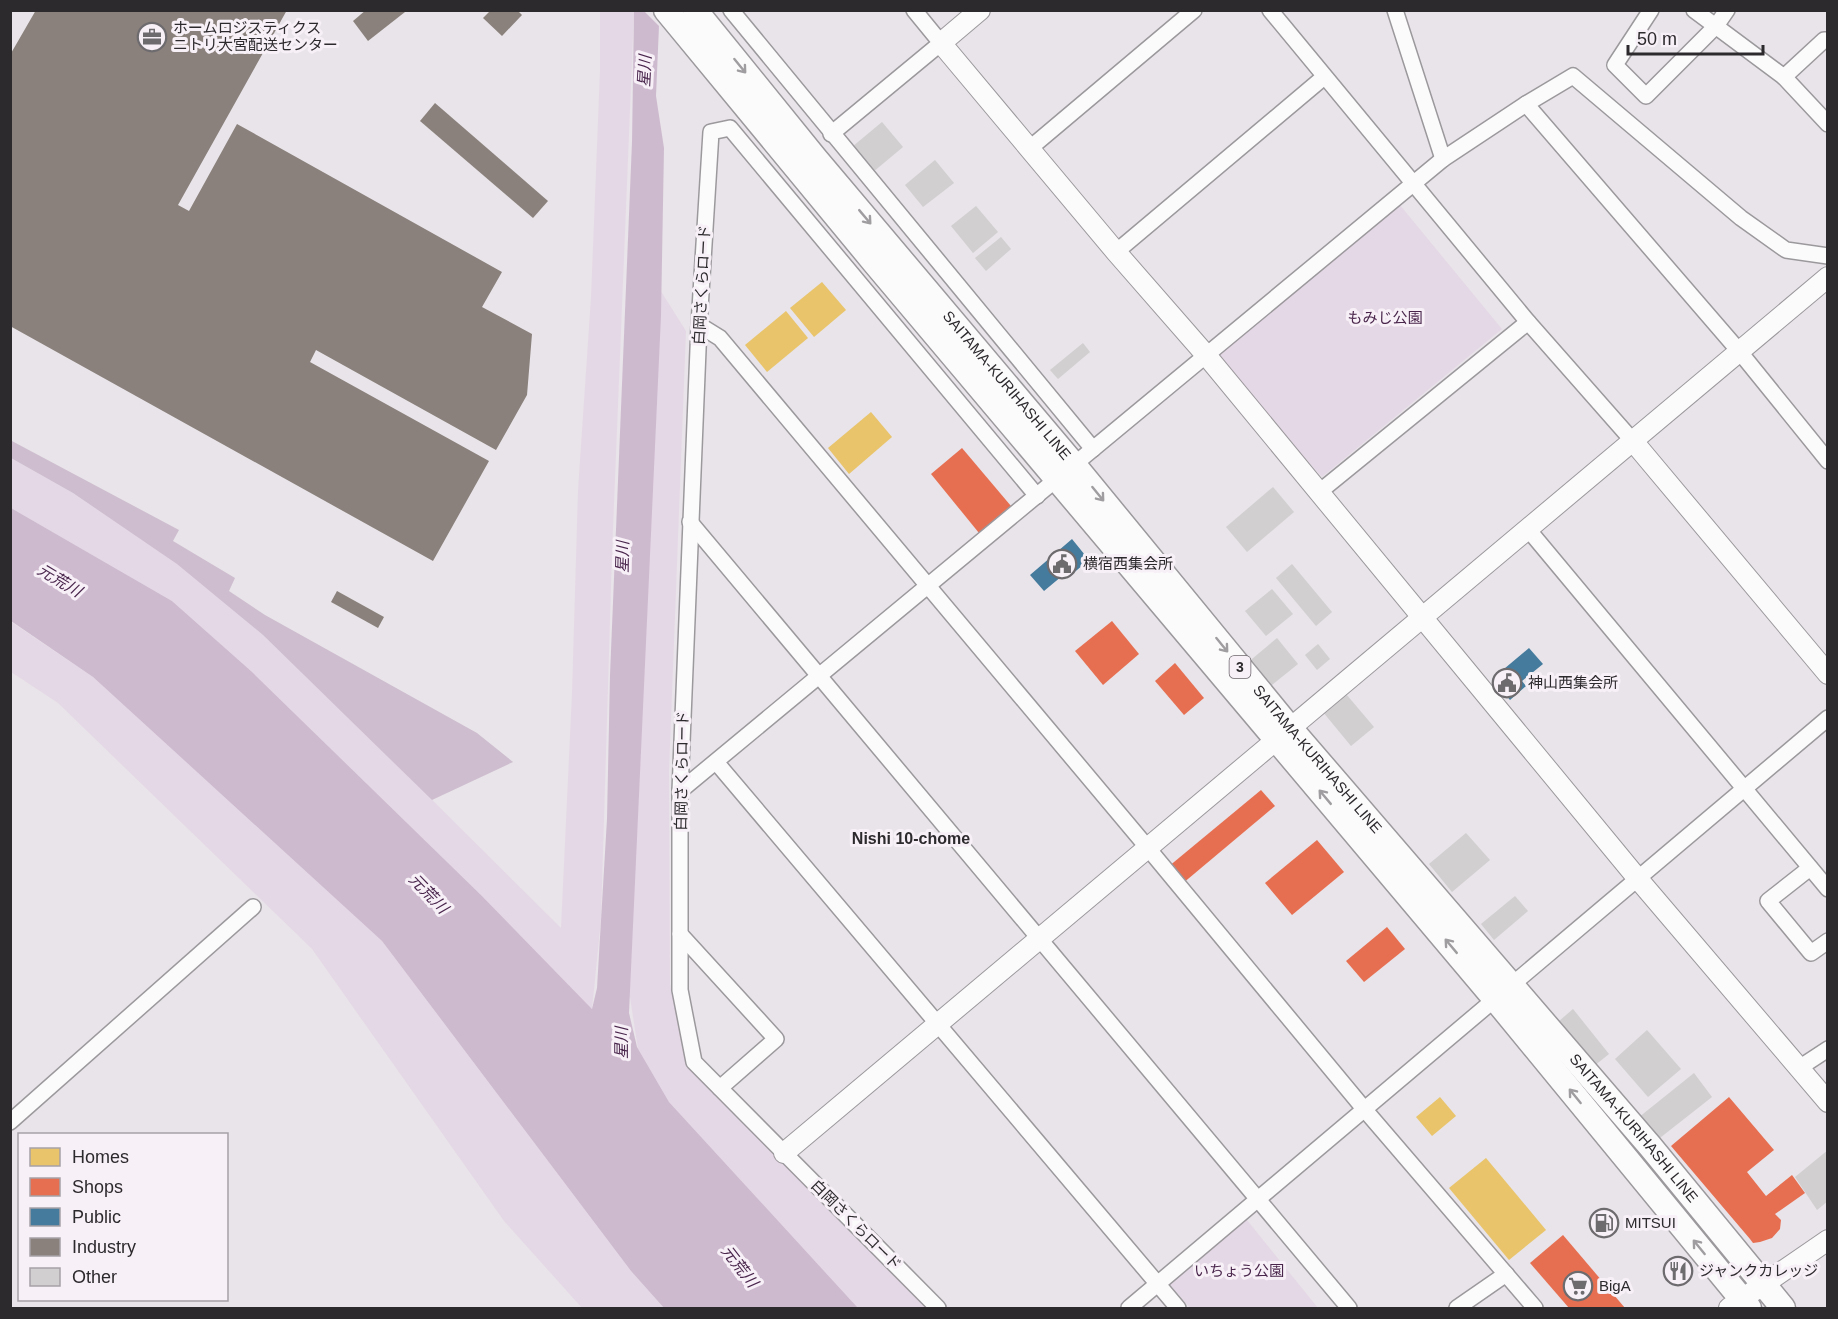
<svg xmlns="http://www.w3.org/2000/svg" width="1838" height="1319" viewBox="0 0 1838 1319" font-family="Helvetica,'Noto Sans JP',sans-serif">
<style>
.green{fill:#e5d8e6}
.forest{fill:#cebdcf}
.water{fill:#cebacf}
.homes{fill:#e9c46a}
.shops{fill:#e76f51}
.public{fill:#457b9d}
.industry{fill:#8a817c}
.building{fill:#d1cfd0}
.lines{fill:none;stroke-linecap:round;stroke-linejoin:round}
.minor-casing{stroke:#9c999d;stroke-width:18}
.tertiary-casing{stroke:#9c999d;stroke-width:22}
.primary-casing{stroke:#9c999d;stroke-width:27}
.minor{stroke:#fcfbfc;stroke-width:15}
.tertiary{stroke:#fcfbfc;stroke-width:20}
.primary{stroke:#fcfbfc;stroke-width:24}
.oneway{stroke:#9f9d9f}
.labels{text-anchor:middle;stroke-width:6;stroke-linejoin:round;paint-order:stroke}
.shield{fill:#f7f0f7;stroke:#6a656a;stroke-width:1.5}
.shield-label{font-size:14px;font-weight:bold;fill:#2d2a2d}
.poi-label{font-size:15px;fill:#2d2a2d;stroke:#f7f0f7;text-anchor:start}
.street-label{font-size:15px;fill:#2d2a2d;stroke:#f7f0f7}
.park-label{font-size:15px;fill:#49254b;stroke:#f7f0f7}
.water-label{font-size:16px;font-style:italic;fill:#49254c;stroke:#f7f0f7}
.neighbourhood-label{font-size:16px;font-weight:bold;fill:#2d2a2d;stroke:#f7f0f7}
</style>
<rect width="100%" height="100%" fill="#e8e4e9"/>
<g class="green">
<polygon points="600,11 634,11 612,553 601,919 592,1009 482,896 251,671 172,601 11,508 11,458 73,493 177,563 263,635 391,759 561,928 572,693 578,490 591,297 600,70"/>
<polygon points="1395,199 1502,329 1322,477 1215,358"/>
<polygon points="657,285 686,331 669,771 670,984 688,1067 927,1308 858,1308 669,1102 638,1049 629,991"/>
<polygon points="10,621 93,677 382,941 631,1271 664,1308 582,1308 504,1221 312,949 58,703 11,672"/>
<polygon points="1243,1215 1318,1308 1190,1308 1167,1281"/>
</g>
<polygon class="forest" points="10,440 179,530 173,541 235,578 229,591 265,615 477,733 513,762 432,800 263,635 177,564 73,493 11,458"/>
<polygon class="water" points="634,11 644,11 659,26 656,96 664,148 661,316 629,1013 637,1047 669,1102 858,1308 664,1308 631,1271 382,941 93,677 11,621 11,508 172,601 251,671 482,896 592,1009 597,988 607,819 610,675 632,142"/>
<g class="homes">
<polygon points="822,282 846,310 814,337 790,308"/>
<polygon points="786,311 808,338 767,372 745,345"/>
<polygon points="871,412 892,437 849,474 828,448"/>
<polygon points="1440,1097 1456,1116 1432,1136 1416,1117"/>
<polygon points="1486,1158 1546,1230 1509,1260 1449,1188"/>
</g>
<g class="shops">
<polygon points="962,448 1011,506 979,533 931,474"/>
<polygon points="1112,621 1139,654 1103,685 1075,651"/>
<polygon points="1175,663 1204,698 1184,715 1155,681"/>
<polygon points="1261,790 1275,806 1182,884 1168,867"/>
<polygon points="1317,840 1344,872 1292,915 1265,883"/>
<polygon points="1387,927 1405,949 1364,982 1346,961"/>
<polygon points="1729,1097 1774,1150 1747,1172 1766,1196 1792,1175 1805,1193 1775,1214 1781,1220 1780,1229 1772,1238 1760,1242 1753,1243 1750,1239 1671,1146"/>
<polygon points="1563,1235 1625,1308 1569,1308 1530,1263"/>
</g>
<g class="public">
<polygon points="1072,539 1089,560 1071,575 1068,571 1044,591 1030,575"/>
<polygon points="1529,648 1543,664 1522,681 1526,686 1510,700 1492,679"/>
</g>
<g class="industry">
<polygon points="36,10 287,10 178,205 189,211 237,124 502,272 482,307 532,334 527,395 496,450 316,350 310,362 489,461 433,561 10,326 10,55"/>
<polygon points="366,10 404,10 405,12 368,41 353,21"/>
<polygon points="491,10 517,10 522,15 502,36 483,18"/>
<polygon points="435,103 548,201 533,218 420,121"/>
<polygon points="337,591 384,617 378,628 331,602"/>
</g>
<g class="building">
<polygon points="882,122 903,147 873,172 852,147"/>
<polygon points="935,160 954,183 923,207 905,185"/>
<polygon points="976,206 998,232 973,253 951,226"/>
<polygon points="1001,237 1011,249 986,271 975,258"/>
<polygon points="1083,343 1090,352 1058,379 1050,370"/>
<polygon points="1273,487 1294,512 1247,552 1226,527"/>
<polygon points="1292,564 1332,612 1316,626 1276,578"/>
<polygon points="1272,589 1293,614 1266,636 1245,611"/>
<polygon points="1277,638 1298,664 1267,689 1246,664"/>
<polygon points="1318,644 1330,659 1317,670 1305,655"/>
<polygon points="1346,694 1374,727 1351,746 1323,712"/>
<polygon points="1466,833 1490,860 1452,892 1429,864"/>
<polygon points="1515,896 1528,911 1494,940 1481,924"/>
<polygon points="1573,1009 1609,1054 1594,1066 1558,1022"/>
<polygon points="1647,1030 1681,1069 1648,1097 1615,1059"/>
<polygon points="1694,1073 1712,1097 1656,1141 1638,1118"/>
<polygon points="1828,1150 1828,1201 1817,1210 1795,1177"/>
</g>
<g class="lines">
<g class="minor-casing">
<g id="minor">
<polyline points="731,10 1093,449"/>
<polyline points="1270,10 1528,322 1632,440"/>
<polyline points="1395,10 1443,159"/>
<polyline points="1651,10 1615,65 1646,96 1716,26 1727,10"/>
<polyline points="1694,10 1784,77 1824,40 1828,40"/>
<polyline points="1784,77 1828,124"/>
<polyline points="1526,104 1739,351 1828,461"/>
<polyline points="831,134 941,43 914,10"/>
<polyline points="1029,149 1194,10"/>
<polyline points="1116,252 1324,77"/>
<polyline points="699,325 720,338 1147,847 1365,1110 1535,1308"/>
<polyline points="1318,493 1528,322"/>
<polyline points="690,522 1349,1308"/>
<polyline points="1527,528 1828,889"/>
<polyline points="716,762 1178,1308"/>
<polyline points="680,791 1443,159 1526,104 1573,76 1741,218 1786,250 1828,256"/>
<polyline points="1810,868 1768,901 1811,953 1828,941"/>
<polyline points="680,934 776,1039 720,1088"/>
<polyline points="1799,1068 1828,1049"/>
<polyline points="10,1122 253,907"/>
<polyline points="938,1308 694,1062 680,990 680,791 699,325 711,132 730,128 1037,496"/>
<polyline points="1129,1308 1828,718"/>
<polyline points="1457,1308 1506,1274"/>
</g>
</g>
<g class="tertiary-casing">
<g id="tertiary">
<polyline points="980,10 941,43 1116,252 1206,355 1638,879 1828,1102"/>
<polyline points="1632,440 1828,674"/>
<path d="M784 1153C1130 859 1479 568 1828 277"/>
<polyline points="1729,1308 1828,1240"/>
</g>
</g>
<g class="primary-casing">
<g id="primary">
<polyline points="666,10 874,262 1496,1000 1749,1308"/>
<path id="s1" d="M695 10 815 158 1074 465 1289 727 1650 1146 1783 1308"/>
</g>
</g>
<use href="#minor" class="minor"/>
<use href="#tertiary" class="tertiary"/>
<use href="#primary" class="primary"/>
</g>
<defs><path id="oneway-shaft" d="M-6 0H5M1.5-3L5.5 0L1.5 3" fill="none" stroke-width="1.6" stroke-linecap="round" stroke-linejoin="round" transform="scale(1.5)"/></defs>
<g class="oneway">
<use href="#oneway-shaft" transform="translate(740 66) rotate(51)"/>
<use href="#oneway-shaft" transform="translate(865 217) rotate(50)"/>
<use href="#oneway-shaft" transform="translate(1098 494) rotate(51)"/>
<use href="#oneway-shaft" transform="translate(1222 645) rotate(51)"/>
<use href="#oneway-shaft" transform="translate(1325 797) rotate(-130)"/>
<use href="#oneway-shaft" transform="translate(1451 946) rotate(-130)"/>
<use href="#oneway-shaft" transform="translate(1575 1096) rotate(-129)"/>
<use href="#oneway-shaft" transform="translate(1699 1247) rotate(-129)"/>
</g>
<defs>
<g id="office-ring" transform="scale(1.5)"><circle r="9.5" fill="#f7f0f7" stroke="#6e6b6f" stroke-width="1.5"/><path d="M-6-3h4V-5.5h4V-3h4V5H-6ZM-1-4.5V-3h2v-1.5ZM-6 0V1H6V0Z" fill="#6e6b6f"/></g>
<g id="civic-ring" transform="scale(1.5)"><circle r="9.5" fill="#f7f0f7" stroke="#6e6b6f" stroke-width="1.5"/><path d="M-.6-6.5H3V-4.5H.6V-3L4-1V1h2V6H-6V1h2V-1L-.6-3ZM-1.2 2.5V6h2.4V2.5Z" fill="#6e6b6f"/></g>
<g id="fuel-ring" transform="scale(1.5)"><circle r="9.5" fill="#f7f0f7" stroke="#6e6b6f" stroke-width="1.5"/><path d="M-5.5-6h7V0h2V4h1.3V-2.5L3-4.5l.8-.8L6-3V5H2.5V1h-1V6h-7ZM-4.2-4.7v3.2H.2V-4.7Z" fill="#6e6b6f"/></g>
<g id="restaurant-ring" transform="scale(1.5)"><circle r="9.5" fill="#f7f0f7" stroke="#6e6b6f" stroke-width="1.5"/><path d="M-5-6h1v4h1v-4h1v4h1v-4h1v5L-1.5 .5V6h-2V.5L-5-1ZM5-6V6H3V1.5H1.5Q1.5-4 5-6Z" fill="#6e6b6f"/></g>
<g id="supermarket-ring" transform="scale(1.5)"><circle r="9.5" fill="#f7f0f7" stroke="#6e6b6f" stroke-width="1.5"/><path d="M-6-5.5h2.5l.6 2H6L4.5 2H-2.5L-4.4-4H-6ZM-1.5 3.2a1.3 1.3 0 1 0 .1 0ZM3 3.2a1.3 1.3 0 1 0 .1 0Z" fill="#6e6b6f"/></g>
</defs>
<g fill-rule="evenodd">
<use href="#office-ring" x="152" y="37"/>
<use href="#civic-ring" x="1062" y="564"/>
<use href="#civic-ring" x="1507" y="683"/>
<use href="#fuel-ring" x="1604" y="1223"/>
<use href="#restaurant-ring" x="1678" y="1271"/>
<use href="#supermarket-ring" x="1578" y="1286"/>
</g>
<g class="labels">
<rect class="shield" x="1229.5" y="656" width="21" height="22" rx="4.5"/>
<g class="shield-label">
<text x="1240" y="672">3</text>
</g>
<g class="poi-label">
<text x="173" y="33">ホームロジスティクス<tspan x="173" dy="17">ニトリ大宮配送センター</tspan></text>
<text x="1083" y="569">横宿西集会所</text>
<text x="1528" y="688">神山西集会所</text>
<text x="1625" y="1228">MITSUI</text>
<text x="1699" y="1276">ジャンクカレッジ</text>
<text x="1599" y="1291">BigA</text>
</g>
<g class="street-label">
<text transform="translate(702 285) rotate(-87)" y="5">白岡さくらロード</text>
<text dy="5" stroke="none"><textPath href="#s1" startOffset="488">SAITAMA-KURIHASHI LINE</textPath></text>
<text dy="5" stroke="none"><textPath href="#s1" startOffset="974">SAITAMA-KURIHASHI LINE</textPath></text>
<text transform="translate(682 771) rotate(-89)" y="5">白岡さくらロード</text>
<text dy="5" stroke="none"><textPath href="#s1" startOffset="1460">SAITAMA-KURIHASHI LINE</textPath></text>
<text transform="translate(856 1225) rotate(45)" y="5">白岡さくらロード</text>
</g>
<g class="park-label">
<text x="1385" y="323">もみじ公園</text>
<text x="1239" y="1276">いちょう公園</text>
</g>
<g class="water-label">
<text transform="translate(644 71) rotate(-87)" y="6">星川</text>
<text transform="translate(622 557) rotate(-89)" y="6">星川</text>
<text transform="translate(60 580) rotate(31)" y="6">元荒川</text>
<text transform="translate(429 893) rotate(46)" y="6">元荒川</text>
<text transform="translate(621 1043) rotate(-90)" y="6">星川</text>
<text transform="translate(740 1266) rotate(52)" y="6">元荒川</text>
</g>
<g class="neighbourhood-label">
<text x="911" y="844">Nishi 10-chome</text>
</g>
</g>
<rect width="1838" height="1319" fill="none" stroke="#2d2a2d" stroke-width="24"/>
<rect x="18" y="1133" width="210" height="168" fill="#f7f0f7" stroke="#a6a1a6" stroke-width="1.5"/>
<rect x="30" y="1148" width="30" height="18" fill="#e9c46a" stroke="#a6a1a6" stroke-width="1.5"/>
<text x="72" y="1163" font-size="18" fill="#2d2a2d">Homes</text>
<rect x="30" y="1178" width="30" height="18" fill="#e76f51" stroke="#a6a1a6" stroke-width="1.5"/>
<text x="72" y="1193" font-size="18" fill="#2d2a2d">Shops</text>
<rect x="30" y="1208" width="30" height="18" fill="#457b9d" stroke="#a6a1a6" stroke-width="1.5"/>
<text x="72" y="1223" font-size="18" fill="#2d2a2d">Public</text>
<rect x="30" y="1238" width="30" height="18" fill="#8a817c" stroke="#a6a1a6" stroke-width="1.5"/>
<text x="72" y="1253" font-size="18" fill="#2d2a2d">Industry</text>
<rect x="30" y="1268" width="30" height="18" fill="#d1cfd0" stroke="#a6a1a6" stroke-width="1.5"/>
<text x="72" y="1283" font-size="18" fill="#2d2a2d">Other</text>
<path d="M1628 45v9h135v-9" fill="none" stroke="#2d2a2d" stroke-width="3"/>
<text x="1637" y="45" font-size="18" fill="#2d2a2d" stroke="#f7f0f7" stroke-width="4.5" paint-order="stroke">50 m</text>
</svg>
